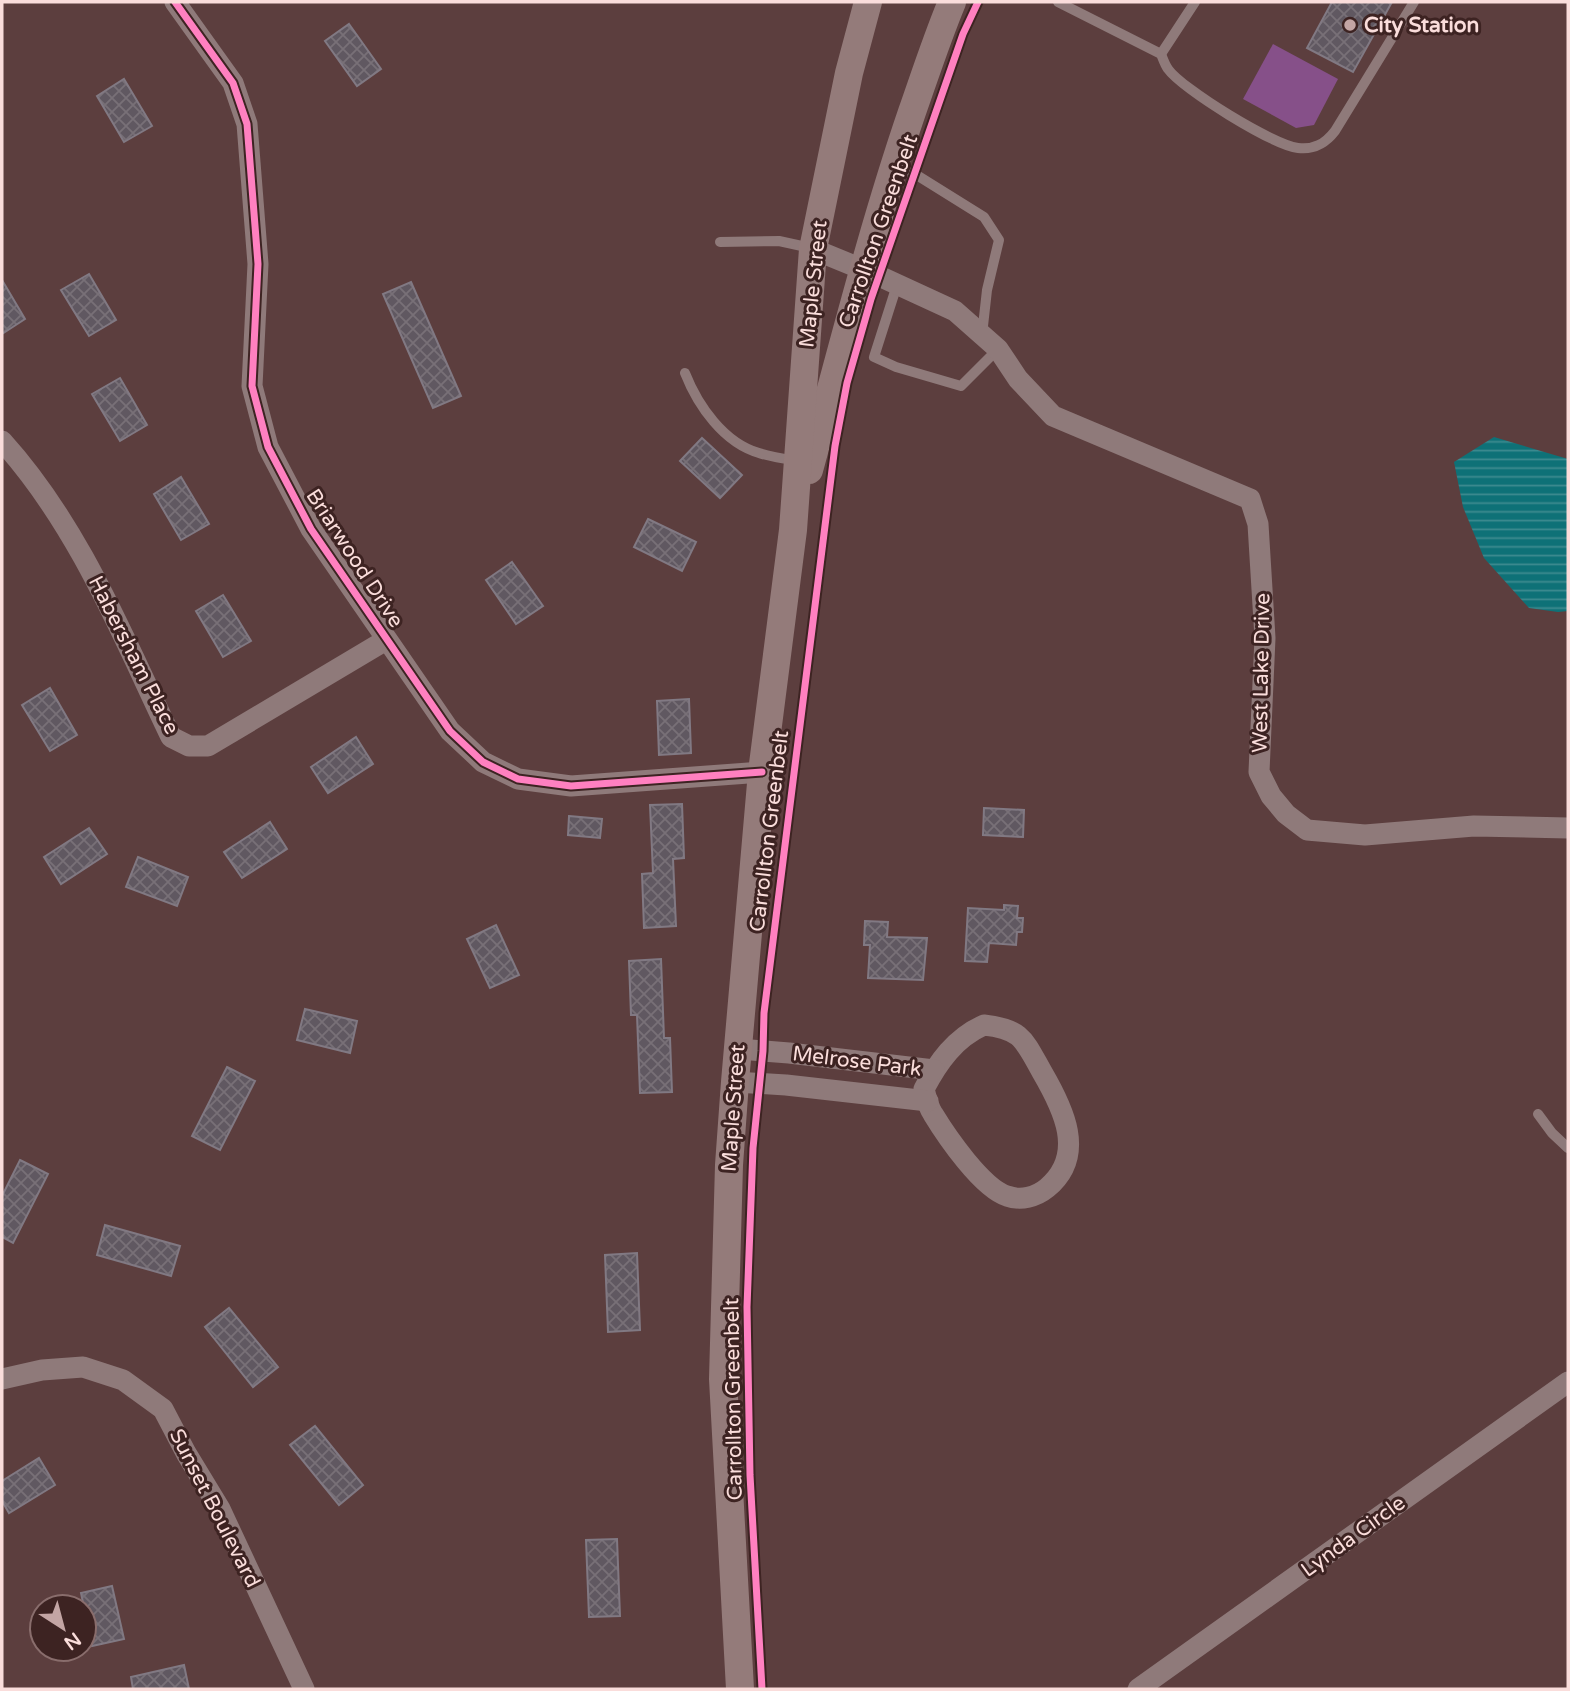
<svg xmlns="http://www.w3.org/2000/svg" width="1570" height="1691" viewBox="0 0 1570 1691" font-family="'Varela Round',sans-serif">
<style>
.green{fill:#865089}
.water{fill:url(#water-rules)}
.building{fill:url(#building-cross-hatch);stroke:#817983;stroke-width:2}
.lines{fill:none;stroke-linecap:round;stroke-linejoin:round}
.service{stroke:#8f7a7a;stroke-width:10}
.minor{stroke:#8f7a7a;stroke-width:21}
.secondary{stroke:#947b7a;stroke-width:28}
.cycleway-casing{stroke:#3d2322;stroke-width:11}
.cycleway{stroke:#ff80c0;stroke-width:7}
.poi-dot{fill:#c3a5a4;stroke:#3d2322;stroke-width:2.5}
.labels{text-anchor:middle;stroke-width:6;stroke-linejoin:round;paint-order:stroke}
.poi-label{font-size:21px;font-weight:bold;fill:#fadddb;stroke:#3d2322;text-anchor:start}
.street-label{font-size:21px;fill:#fadddb;stroke:#3d2322}
</style>
<defs>
<pattern id="water-rules" width="6" height="5" patternUnits="userSpaceOnUse" patternTransform="scale(1.75)"><rect width="6" height="5" fill="#0e7177"/><path d="M0 2.5h6" fill="none" stroke="#3e8b90"/></pattern>
<pattern id="building-cross-hatch" width="8" height="8" patternUnits="userSpaceOnUse" patternTransform="scale(1.75)"><rect width="8" height="8" fill="#605861"/><path d="M0 0l8 8M0 8l8-8" fill="none" stroke="#787077"/></pattern>
</defs>
<rect width="100%" height="100%" fill="#5c3e3e"/>
<polygon class="green" points="1273,44 1338,79 1314,125 1296,128 1243,99"/>
<polygon class="water" points="1494,437 1568,459 1568,611 1558,612 1529,608 1484,558 1463,507 1454,462"/>
<g class="building">
<polygon points="1332,2 1392,2 1353,72 1307,48"/>
<polygon points="349,24 381,69 357,86 325,41"/>
<polygon points="124,79 152,126 124,142 97,96"/>
<polygon points="89,274 116,320 89,336 61,290"/>
<polygon points="2,280 25,319 2,334"/>
<polygon points="411,282 461,396 433,408 383,294"/>
<polygon points="120,378 147,425 120,441 92,394"/>
<polygon points="702,438 742,475 720,498 680,461"/>
<polygon points="181,477 209,524 181,540 154,494"/>
<polygon points="648,519 696,542 682,571 634,547"/>
<polygon points="512,562 543,606 516,624 486,580"/>
<polygon points="223,595 251,641 223,657 196,611"/>
<polygon points="50,688 77,735 50,751 22,705"/>
<polygon points="689,699 691,753 659,755 657,701"/>
<polygon points="356,737 373,764 328,793 311,767"/>
<polygon points="682,804 684,858 673,859 676,926 644,928 642,874 653,873 650,805"/>
<polygon points="984,808 1024,810 1023,837 983,835"/>
<polygon points="569,816 602,819 600,838 568,835"/>
<polygon points="270,822 287,849 242,878 224,852"/>
<polygon points="89,828 107,854 61,884 44,857"/>
<polygon points="138,857 188,877 177,906 126,887"/>
<polygon points="1004,905 1018,906 1017,918 1023,918 1022,932 1017,932 1016,945 989,943 987,962 965,961 968,908 1004,910"/>
<polygon points="865,921 888,922 887,937 927,938 923,980 868,978 870,945 864,945"/>
<polygon points="496,925 519,975 490,988 467,939"/>
<polygon points="661,959 664,1038 670,1038 672,1092 640,1093 637,1015 631,1015 629,961"/>
<polygon points="305,1009 357,1021 350,1053 297,1040"/>
<polygon points="227,1067 255,1081 220,1150 192,1136"/>
<polygon points="20,1160 48,1174 13,1243 2,1237 2,1196"/>
<polygon points="105,1225 180,1246 171,1276 97,1255"/>
<polygon points="637,1253 640,1330 608,1332 605,1255"/>
<polygon points="229,1308 278,1367 253,1387 205,1327"/>
<polygon points="315,1426 363,1485 339,1505 290,1445"/>
<polygon points="39,1458 55,1485 9,1513 2,1501 2,1481"/>
<polygon points="617,1539 620,1616 589,1617 586,1540"/>
<polygon points="112,1586 124,1639 92,1646 81,1593"/>
<polygon points="184,1665 189,1689 133,1689 131,1677"/>
</g>
<g class="lines">
<g class="service">
<path d="M1058 2 1161 54C1163 59 1165 65 1168 69 1182 89 1273 145 1298 148 1314 150 1325 144 1335 131L1414 2"/>
<polyline points="1161,54 1195,2"/>
<polyline points="897,168 915,174 984,217 999,240 987,290 982,335"/>
<polyline points="720,242 779,241 811,248"/>
<polyline points="897,285 874,357 896,367 961,386 998,349"/>
<path d="M685 373C698 406 724 443 759 453 771 457 785 459 798 461"/>
<polyline points="1538,1114 1552,1133 1568,1148"/>
</g>
<g class="minor">
<polyline points="175,2 233,83 247,124 258,264 252,386 268,447 311,529 450,731 483,762 518,779 571,786 762,772"/>
<polyline points="813,249 879,276 955,311 998,349 1018,379 1053,416 1250,499 1258,524 1265,638 1259,772 1271,796 1286,814 1307,830 1365,835 1474,826 1568,828"/>
<path d="M2 441C79 526 122 635 171 737L189 746H208L386 640"/>
<path d="M984 1025C1022 1029 1024 1040 1042 1072 1063 1108 1087 1155 1047 1188 1036 1197 1021 1201 1007 1196 982 1188 947 1137 933 1114 928 1107 926 1097 924 1089 938 1062 955 1038 984 1025Z"/>
<polyline points="738,1049 789,1053 934,1070"/>
<polyline points="735,1082 786,1085 928,1101"/>
<polyline points="2,1379 42,1370 83,1367 123,1380 163,1409 186,1453 220,1509 304,1689"/>
<polyline points="1138,1689 1568,1382"/>
</g>
<g class="secondary">
<path d="M809 470C842 350 872 229 912 112 925 75 937 38 952 2"/>
<polyline points="740,1689 723,1379 729,1165 735,1082 762,772 793,530 813,249 849,73 868,2"/>
</g>
<g class="cycleway-casing">
<g id="cycleway">
<polyline points="175,2 233,83 247,124 258,264 252,386 268,447 311,529 450,731 483,762 518,779 571,786 762,772"/>
<polyline points="762,1689 750,1475 747,1307 753,1148 763,1051 764,1013 835,446 847,383 871,299 963,34 978,2"/>
</g>
</g>
<use href="#cycleway" class="cycleway"/>
</g>
<circle class="poi-dot" cx="1350" cy="25" r="7"/>
<g class="labels">
<g class="poi-label">
<text x="1364" y="32">City Station</text>
</g>
<g class="street-label">
<text transform="translate(878 231) rotate(-71)" y="7">Carrollton Greenbelt</text>
<text transform="translate(813 284) rotate(-84)" y="7">Maple Street</text>
<text transform="translate(355 558) rotate(57)" y="7">Briarwood Drive</text>
<text transform="translate(134 655) rotate(63)" y="7">Habersham Place</text>
<text transform="translate(1261 673) rotate(-89)" y="7">West Lake Drive</text>
<text transform="translate(769 831) rotate(-83)" y="7">Carrollton Greenbelt</text>
<text transform="translate(857 1061) rotate(7)" y="7">Melrose Park</text>
<text transform="translate(733 1108) rotate(-86)" y="7">Maple Street</text>
<text transform="translate(733 1399) rotate(-91)" y="7">Carrollton Greenbelt</text>
<text transform="translate(215 1508) rotate(63)" y="7">Sunset Boulevard</text>
<text transform="translate(1353 1536) rotate(-36)" y="7">Lynda Circle</text>
</g>
</g>
<rect width="1570" height="1691" fill="none" stroke="#fadddb" stroke-width="7"/>
<g transform="translate(63 1628) rotate(144)"><circle r="33" fill="#3d2322" stroke="#896d6c" stroke-width="2"/>
<path d="M0-5L12 26L0 18L-12 26Z" fill="#c3a5a4"/>
<text y="-10" font-size="19" font-weight="bold" text-anchor="middle" fill="#fadddb">N</text>
</g>
</svg>
